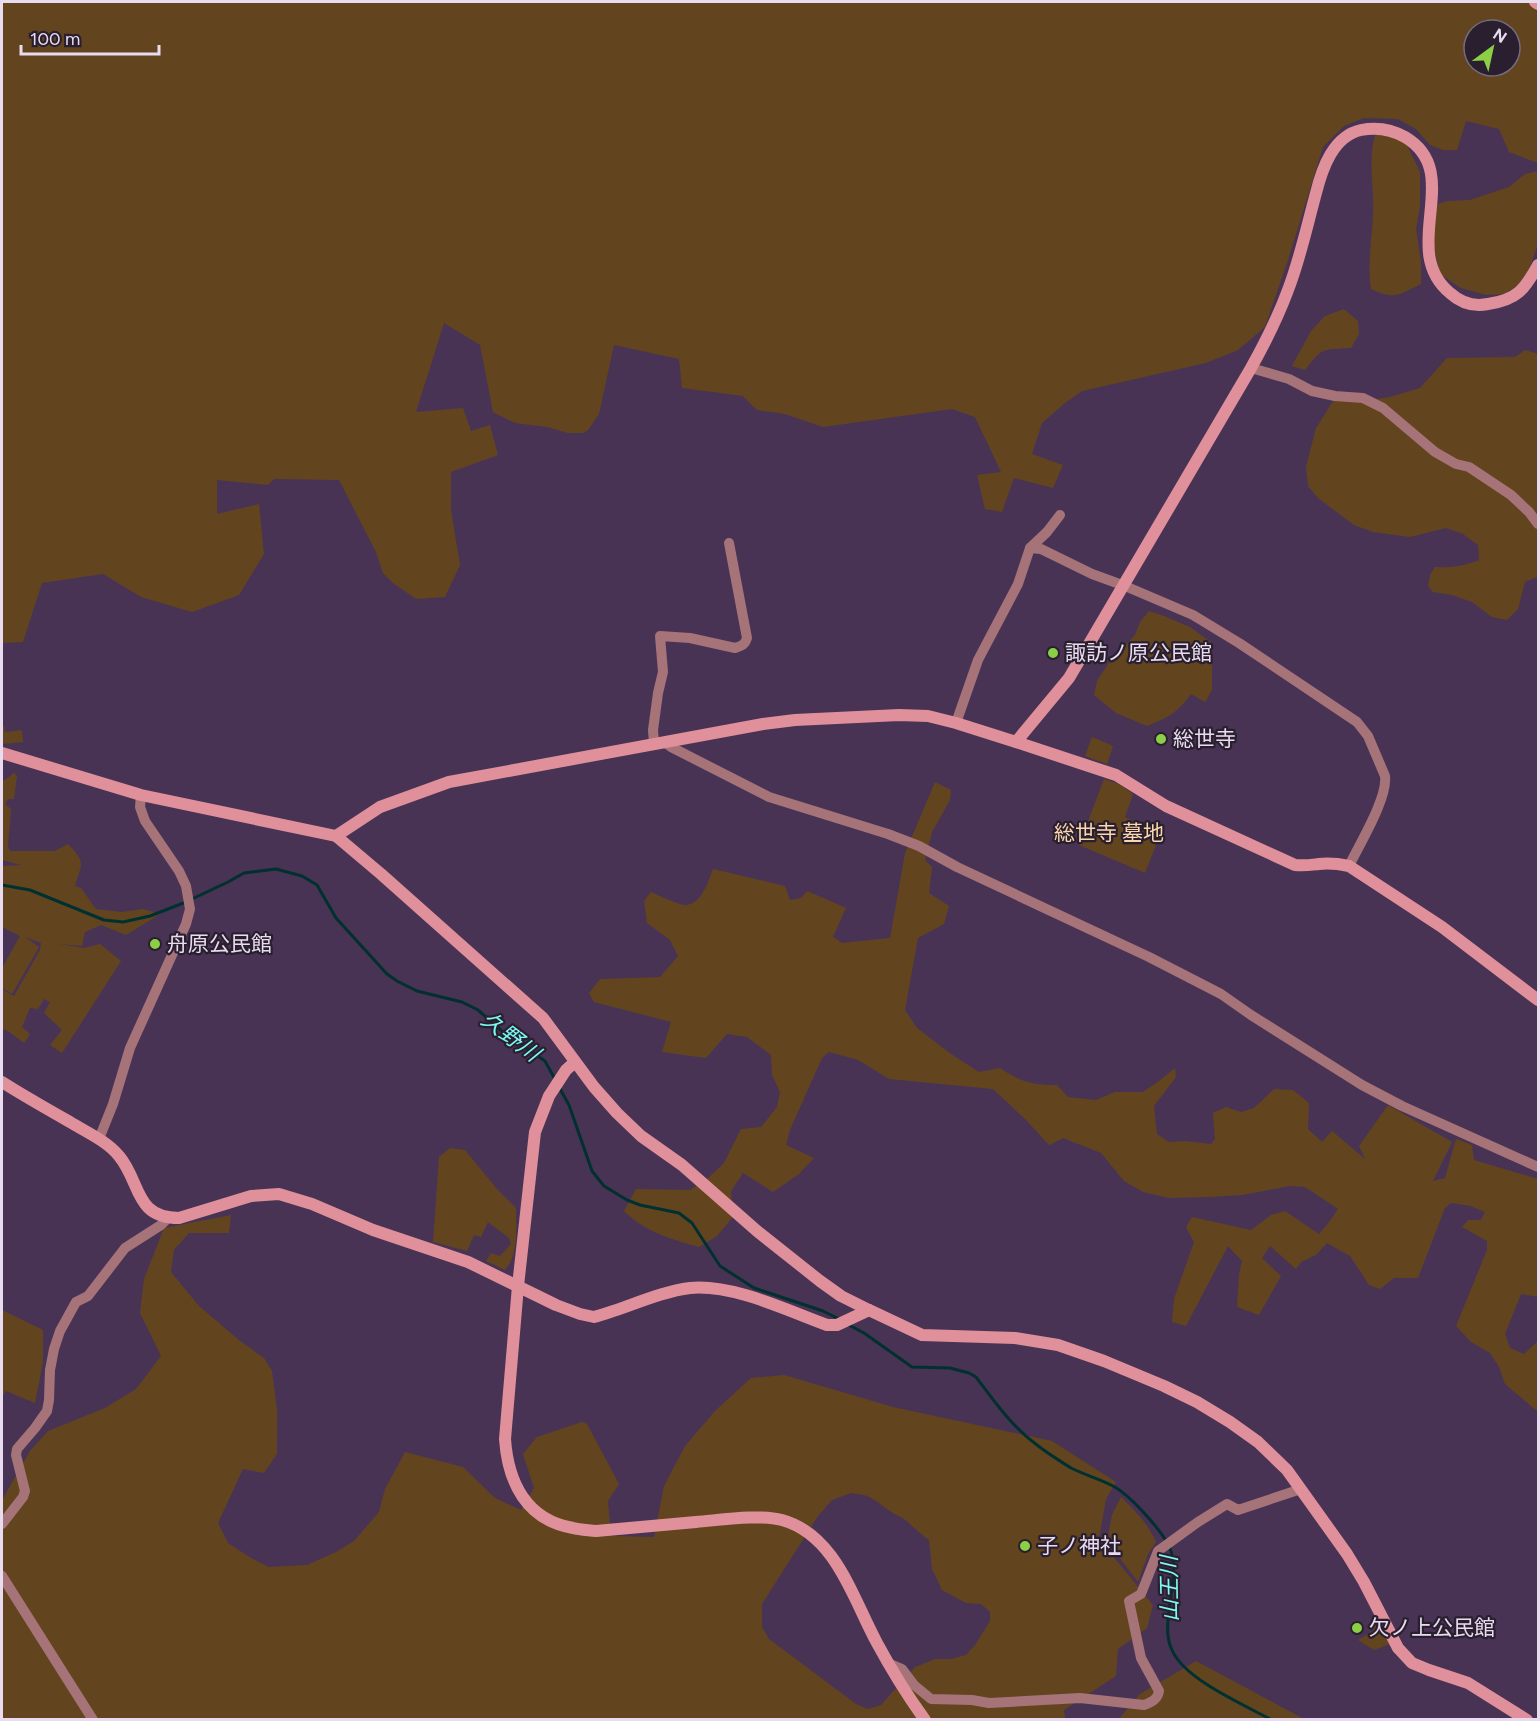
<svg xmlns="http://www.w3.org/2000/svg" width="1540" height="1721" viewBox="0 0 1540 1721" font-family="Figtree,'Noto Sans JP',sans-serif">
<style>
.green{fill:#62451f;fill-rule:evenodd}
.lines{fill:none;stroke-linecap:round;stroke-linejoin:round}
.stream{stroke:#00302f;stroke-width:3}
.street{stroke:#a67379;stroke-width:10}
.secondary{stroke:#e0909a;stroke-width:12}
.poi-dot{fill:#8cce45;stroke:#291f2f;stroke-width:2}
.labels{text-anchor:middle;stroke-width:4.5;stroke-linejoin:round;paint-order:stroke}
.poi-label{font-size:21px;fill:#e9dcf1;stroke:#291f2f;text-anchor:start}
.park-label{font-size:21px;fill:#fad6ac;stroke:#291f2f}
.water-label{font-size:22px;font-style:italic;fill:#7bf9f3;stroke:#291f2f}
</style>
<rect width="100%" height="100%" fill="#483355"/>
<g class="green">
<path d="M2 2H1538V163L1509 152 1499 129 1466 121 1457 150H1443L1430 145 1416 129 1398 119 1364 118 1344 126 1323 147 1288 260 1265 327 1238 350 1206 363 1082 391 1065 403 1042 423 1032 454 1063 465 1053 488 1014 478 1002 512 985 509 977 475 1001 472 975 417 952 409 823 427 785 414 757 410 743 396 682 388 679 359 614 345 599 414 588 430 583 433H568L547 427 515 423 493 412 480 345 444 323 416 412 463 408 471 431 490 425 498 455 451 472V510L460 565 445 597 416 599 393 583 383 573 376 552 339 480 274 479 268 485 217 480V514L259 504 264 554 239 595 192 612 141 597 103 574 42 583 23 642 2 643ZM1474 30H1510V66H1474Z"/>
<path d="M1380 127 1405 141 1420 172V206L1416 229 1421 262V284C1399 295 1394 300 1371 289 1367 263 1372 240 1373 214 1375 191 1365 145 1380 127Z"/>
<polygon points="1538,171 1538,244 1528,272 1517,286 1504,294 1486,295 1461,288 1440,274 1433,244 1432,220 1438,204 1447,201 1470,200 1509,187 1525,174"/>
<path d="M1344 309 1358 321 1359 334 1351 348C1323 350 1323 346 1305 370L1292 366 1311 331 1325 316Z"/>
<path d="M1525 350 1538 354V574L1537 577 1525 582 1518 609 1507 620 1492 617 1472 602 1452 595 1433 592 1428 586 1430 575 1435 567C1451 568 1464 566 1479 560L1478 545 1463 534 1446 528 1410 537 1373 532 1354 525 1318 498 1308 486 1306 466 1316 428 1335 398 1361 401 1390 397 1420 388 1447 358 1515 357Z"/>
<path d="M1149 611 1164 616 1190 627 1212 643V690L1205 702 1191 694C1177 713 1169 717 1147 726L1116 713 1094 695 1097 681 1108 664 1135 635 1140 622Z"/>
<polygon points="2,724 4,726 5,732 22,730 23,742 2,744"/>
<polygon points="1092,737 1113,746 1107,764 1085,756"/>
<path d="M14 773 17 776 14 799H8L5 804 11 809 8 847 10 851H55L68 844C86 863 82 862 75 886L81 888 96 909 122 912 143 909 160 914 126 935 101 925 85 932 82 946 59 944 84 948 100 944 121 961 62 1053 50 1045 62 1030 44 1013 50 1002 44 999 38 1009 30 1008 22 1027 30 1034 24 1043 8 1031 2 1029V989L14 996 40 950 41 943 25 937 39 947 12 994 2 988V968L20 936 2 927V866L21 865 2 860V781L6 779Z"/>
<polygon points="1104,779 1119,784 1133,794 1125,817 1160,835 1145,873 1079,845"/>
<path d="M935 782 951 790 950 800 932 832 925 860 932 867 929 893 949 906 944 924 918 938 905 1010 917 1028 951 1054 979 1072 1000 1068C1021 1082 1032 1085 1057 1085L1068 1097 1096 1100 1115 1092H1143L1159 1081 1175 1068 1176 1077 1154 1106 1157 1134 1169 1142 1186 1141 1211 1144 1215 1139 1213 1113 1226 1107 1241 1112 1254 1108 1274 1089 1293 1090 1309 1103 1308 1129 1322 1142 1332 1131 1365 1159 1359 1146 1388 1105 1452 1142 1433 1181 1445 1178 1456 1139 1472 1145 1474 1160 1538 1179V1297L1521 1294 1505 1334 1510 1348 1524 1354 1538 1341V1412L1505 1384 1499 1367 1490 1353 1471 1342 1456 1326 1487 1250V1241L1462 1227 1468 1220H1481L1485 1212 1471 1206 1451 1203 1445 1208 1418 1278H1394L1380 1289 1369 1285 1350 1256 1327 1243 1316 1255 1301 1262 1296 1269 1270 1246 1262 1258 1281 1276 1259 1315 1237 1307 1239 1274 1242 1261 1228 1246 1186 1326 1172 1322 1174 1299 1194 1242 1186 1227 1192 1217 1251 1230 1271 1215 1285 1211 1319 1234 1330 1221 1338 1209 1305 1187 1290 1186 1242 1195 1210 1197 1169 1198 1143 1192 1124 1181 1101 1153 1063 1138 1049 1145 1026 1120 993 1089 889 1079 858 1060 829 1052 822 1058 790 1130 786 1145 814 1158 799 1174 773 1192 743 1173 731 1191 733 1217 717 1236 699 1247C671 1239 645 1232 624 1211L636 1189 690 1190 706 1180 724 1163 741 1129 761 1127 777 1107 780 1092 772 1075 771 1055 747 1037 727 1034 706 1058 662 1052 671 1022 594 1002 589 993 600 979 660 977 678 956 670 940 647 923 644 901 651 892C658 895 677 904 684 905 701 906 708 882 713 869L785 886 790 900 801 898 807 891 846 908 833 937 842 943 890 938 905 853Z"/>
<path d="M450 1148 465 1150 497 1189 516 1208C516 1228 519 1254 505 1270L486 1261 491 1253 500 1256 511 1244 509 1238 488 1222 481 1237 474 1235 467 1251 433 1242 439 1157Z"/>
<path d="M231 1215 229 1233H189L174 1250 171 1272 199 1306 240 1341 264 1358 272 1371 277 1409V1454L264 1473 243 1469 218 1523 228 1543 251 1558 269 1567 307 1565 336 1552 354 1541 379 1512 385 1489 405 1452 463 1467 495 1498 521 1510 534 1488 523 1454 537 1437 582 1422 587 1424 619 1484 608 1501 611 1536 654 1537 664 1486 685 1446 715 1411 751 1378 784 1375 893 1407 1052 1441 1116 1482 1106 1499 1099 1539 1153 1605 1147 1628 1118 1649 1116 1676 1064 1710 1065 1719 2 1720V1500L30 1451 48 1431 105 1408 136 1389 161 1356 140 1313 144 1279 164 1228ZM851 1493C872 1495 874 1500 890 1511 895 1515 902 1517 907 1521 914 1528 921 1534 929 1540L932 1569 942 1590 966 1603 981 1604 990 1612V1621L975 1645 966 1655 951 1659H935L915 1667 881 1705 868 1709 856 1704 769 1639 762 1627V1604L818 1516 832 1500Z"/>
<polygon points="2,1310 43,1330 43,1362 35,1403 6,1391 2,1397"/>
<path d="M1121 1497C1135 1511 1148 1523 1156 1542L1148 1554 1138 1582 1122 1561 1108 1536 1112 1515Z"/>
<polygon points="1380,1623 1390,1644 1374,1650 1358,1640 1373,1631 1372,1626"/>
<polygon points="1196,1661 1304,1719 1118,1720 1140,1694"/>
</g>
<g class="lines">
<g class="stream">
<polyline points="2,885 30,890 104,920 123,922 150,916 186,902"/>
<polyline points="192,899 228,882 244,873 276,869 302,876 317,885 336,918 387,974 397,981 417,991 462,1002 478,1010 502,1031 545,1061 556,1081"/>
<polyline points="559,1087 569,1105 592,1171 604,1186 627,1200 640,1205 679,1213 692,1223 720,1266 754,1288 823,1311 839,1319"/>
<path d="M847 1324 864 1333 912 1367 950 1368 969 1373 976 1377C994 1401 1012 1427 1037 1445 1047 1453 1060 1461 1071 1468 1085 1475 1100 1479 1113 1486 1130 1495 1157 1526 1167 1542 1177 1559 1173 1578 1171 1596 1169 1613 1164 1634 1172 1650 1184 1679 1244 1705 1272 1720"/>
</g>
<g class="street">
<polyline points="1251,368 1289,379 1312,391 1335,396 1363,398 1383,408 1435,452 1456,464 1469,467 1511,495 1529,512 1538,524"/>
<path d="M1030 548 1041 549 1092 574 1125 586 1193 615 1239 643 1357 722 1368 736 1385 776C1388 798 1359 845 1349 866"/>
<polyline points="956,723 978,660 1018,584 1030,548 1047,532 1060,515"/>
<polyline points="664,742 671,747 769,797 888,834 919,846 957,867 1149,957 1221,994 1251,1015 1362,1085 1402,1106 1538,1167"/>
<path d="M654 743 653 730 658 693 663 672 660 636 690 638 735 648C741 646 745 645 747 638L729 543"/>
<polyline points="99,1139 113,1104 130,1048 186,924 190,909 186,886 179,871 145,821 140,807 141,795"/>
<polyline points="2,1524 23,1497 25,1491 16,1455 17,1449 35,1428 47,1411 49,1400 50,1370 54,1349 60,1331 76,1302 88,1296 125,1248 161,1225 168,1218"/>
<polyline points="2,1576 93,1720"/>
<path d="M888 1663 902 1669 914 1685 931 1699 972 1700 989 1703 1080 1698 1144 1705C1152 1702 1158 1699 1159 1691L1141 1658 1129 1601 1141 1594 1158 1551 1198 1522 1227 1504 1238 1510 1301 1489"/>
</g>
<g class="secondary">
<polyline points="1535,2 1538,4"/>
<path d="M1016 742 1069 678 1251 368C1265 343 1278 317 1288 290 1300 259 1307 226 1316 193 1322 169 1333 136 1361 130 1376 127 1391 129 1405 137 1466 173 1397 249 1450 293 1461 303 1473 307 1488 304 1517 300 1525 289 1538 265"/>
<polyline points="2,753 141,795 336,836 381,874 543,1018 594,1087 617,1113 641,1136 682,1165 757,1231 820,1281 841,1296 869,1310 922,1335 1015,1338 1058,1345 1104,1361 1164,1386 1197,1402 1230,1422 1258,1442 1287,1470 1347,1554 1364,1582 1398,1648 1412,1663 1429,1670 1468,1683 1527,1720"/>
<path d="M336 836 380 807 449 782 763 724 795 720 899 715 928 716 956 723 1016 742 1116 775 1166 806 1295 865C1304 866 1310 865 1319 864 1329 863 1339 864 1349 866L1442 927 1538 1000"/>
<path d="M575 1062 566 1070 549 1096 535 1132 518 1286 505 1439C508 1482 526 1520 573 1528 580 1530 588 1530 596 1531 629 1528 663 1525 696 1522 721 1520 758 1514 782 1520 836 1535 853 1599 877 1643 891 1669 907 1695 925 1720"/>
<path d="M2 1082C24 1096 47 1109 70 1122 86 1132 107 1141 119 1156 141 1182 134 1218 179 1218L251 1196 279 1194 312 1204 373 1230 468 1262 556 1305 580 1314 594 1317C625 1309 658 1292 690 1288 733 1284 786 1310 827 1325H837L869 1310"/>
</g>
</g>
<g class="poi-dot">
<circle cx="1053" cy="653" r="6"/>
<circle cx="1161" cy="739" r="6"/>
<circle cx="155" cy="944" r="6"/>
<circle cx="1025" cy="1546" r="6"/>
<circle cx="1357" cy="1628" r="6"/>
</g>
<g class="labels">
<g class="poi-label">
<text x="1065" y="660">諏訪ノ原公民館</text>
<text x="1173" y="746">総世寺</text>
<text x="167" y="951">舟原公民館</text>
<text x="1037" y="1553">子ノ神社</text>
<text x="1369" y="1635">欠ノ上公民館</text>
</g>
<g class="park-label">
<text x="1109" y="840">総世寺 墓地</text>
</g>
<g class="water-label">
<text transform="translate(511 1036) rotate(37)" y="8">久野川</text>
<text transform="translate(1169 1589) rotate(-91)" y="8">山王川</text>
</g>
</g>
<rect width="1540" height="1721" fill="none" stroke="#e9dcf1" stroke-width="6"/>
<g transform="translate(1492 48) rotate(33)"><circle r="28" fill="#291f2f" stroke="#766b7d" stroke-width="1.5"/>
<path d="M0-4.5L10 22L0 15L-10 22Z" fill="#8cce45"/>
<text y="-9" font-size="16" font-weight="bold" text-anchor="middle" fill="#e9dcf1">N</text>
</g>
<path d="M21 45v9h138v-9" fill="none" stroke="#e9dcf1" stroke-width="3"/>
<text x="30" y="45" font-size="18" fill="#e9dcf1" stroke="#291f2f" stroke-width="4.5" paint-order="stroke">100 m</text>
</svg>
